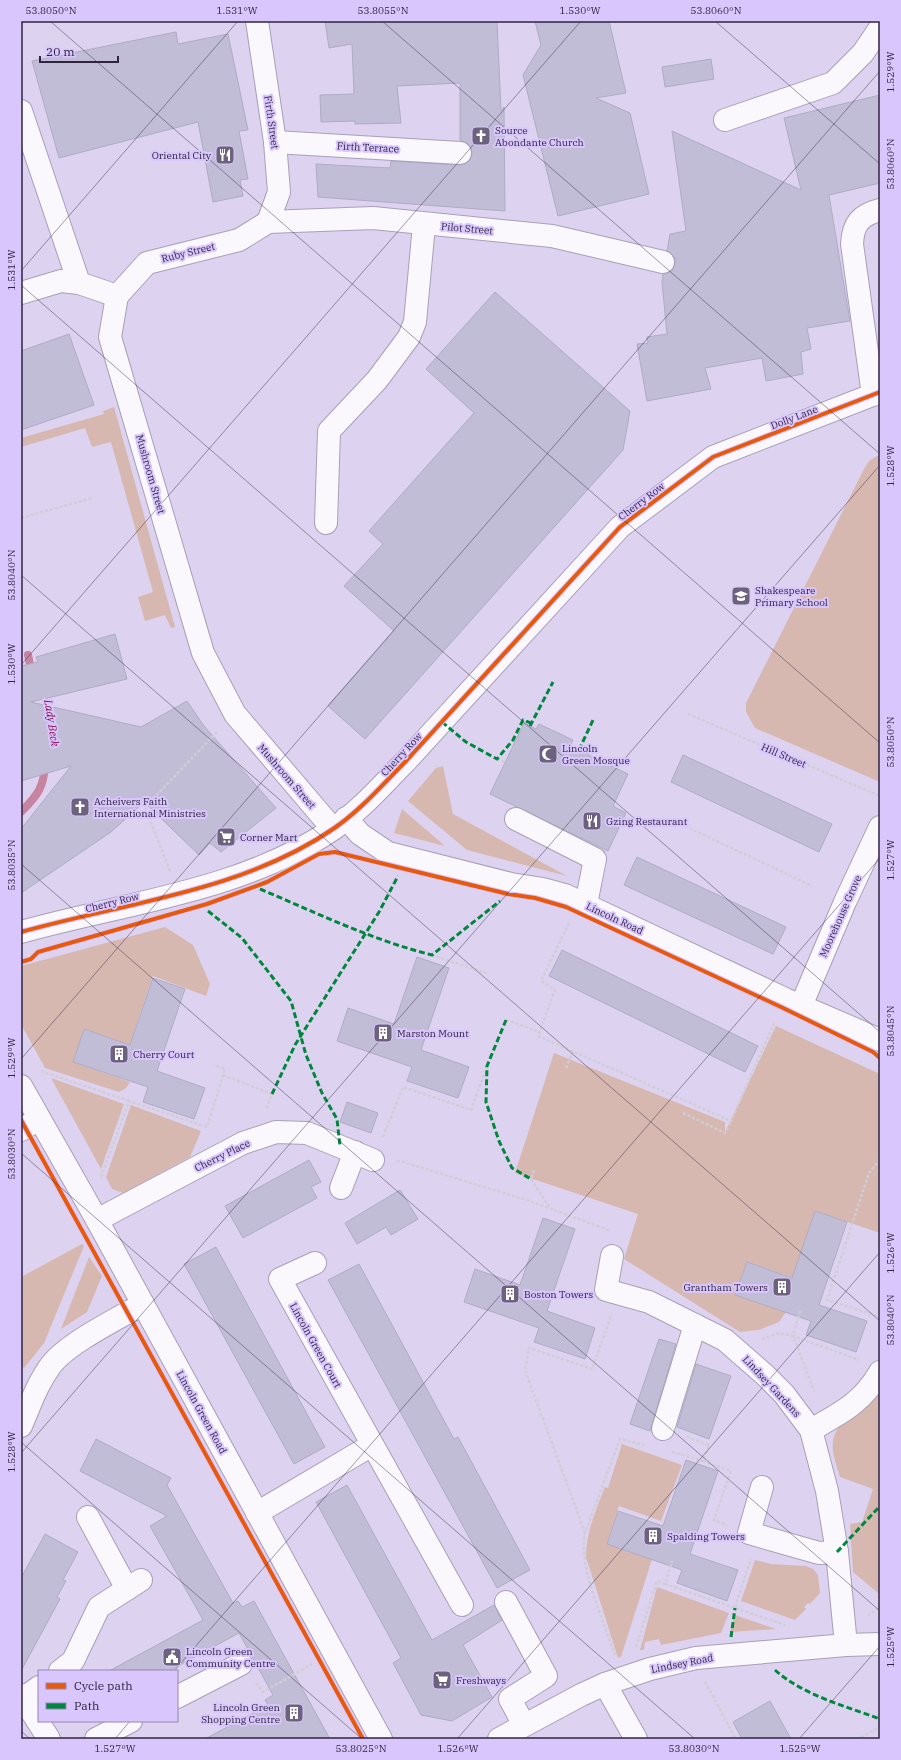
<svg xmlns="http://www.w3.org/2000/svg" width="901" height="1760" viewBox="0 0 901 1760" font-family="'IBM Plex Serif',serif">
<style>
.green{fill:#d6b8b0}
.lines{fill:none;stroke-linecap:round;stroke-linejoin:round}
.stream{stroke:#c784a1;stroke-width:8}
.building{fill:#c2bdd7;stroke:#afabc5}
.minor-casing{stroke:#a99fb9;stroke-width:24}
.path{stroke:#d0cdd6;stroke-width:2.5;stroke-dasharray:3 2;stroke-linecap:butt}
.minor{stroke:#faf8fd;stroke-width:22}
.quiet{stroke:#00873e;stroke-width:3;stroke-dasharray:6 3;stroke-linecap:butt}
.cycleway-casing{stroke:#d9c6fd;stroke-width:6}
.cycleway{stroke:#e8590c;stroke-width:4}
.ticks{fill:none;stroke:#2f2540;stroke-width:1;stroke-opacity:0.45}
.labels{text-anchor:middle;stroke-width:4;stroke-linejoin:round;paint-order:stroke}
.street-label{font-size:10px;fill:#2f2540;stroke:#d9c6fd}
.poi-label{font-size:10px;fill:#2f2540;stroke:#d9c6fd;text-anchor:start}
.water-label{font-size:11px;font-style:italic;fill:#7c043e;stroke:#d9c6fd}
.neatline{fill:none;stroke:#2f2540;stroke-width:1.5}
.ticks-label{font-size:10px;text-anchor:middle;fill:#2f2540}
</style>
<rect width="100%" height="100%" fill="#ddd3f0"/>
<g class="green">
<polygon points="114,407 175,627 171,628 165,615 145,621 138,597 153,592 111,442 92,447 85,428 21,447 21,438 104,414 103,411"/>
<polygon points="877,456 880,456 880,782 755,728 746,712 746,703 864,469 869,461"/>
<polygon points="443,766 453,814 567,876 467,850 408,801 436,768"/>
<polygon points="402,809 445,846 394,833"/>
<polygon points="165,927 193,945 210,984 206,996 153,976 134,1032 139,1034 134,1046 84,1029 73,1062 130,1082 126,1088 119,1092 45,1068 21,1024 21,966"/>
<polygon points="776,1026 880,1074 880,1233 815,1211 797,1279 747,1262 735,1295 786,1312 779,1322 759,1330 740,1332 624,1259 638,1214 515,1173 554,1053 725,1122 725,1132"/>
<polygon points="51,1078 124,1104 101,1169"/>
<polygon points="131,1105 201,1131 190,1157 123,1193 112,1189 106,1177"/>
<polygon points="82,1244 84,1246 44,1343 24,1368 21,1366 21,1277"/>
<polygon points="89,1257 102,1276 87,1312 61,1329"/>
<path d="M880 1386V1592L878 1593 853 1572 850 1524 862 1522 873 1489 840 1477C834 1456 827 1444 840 1425Z"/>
<path d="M622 1444 682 1465 661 1521 619 1506 607 1544 652 1559 621 1657 618 1658 586 1557C586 1532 596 1510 605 1487L608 1488Z"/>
<polygon points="755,1560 771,1564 806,1566 813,1569 818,1575 820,1593 810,1604 808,1603 804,1607 806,1609 795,1620 741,1601"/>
<polygon points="657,1587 729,1613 721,1633 661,1645 659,1639 645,1642 644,1650 640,1650"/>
<polygon points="735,1615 776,1629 730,1632"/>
</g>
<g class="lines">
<g class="stream">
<polyline points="28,655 32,674"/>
<path d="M21 812C38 795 44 787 45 764"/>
</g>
</g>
<g class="building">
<polygon points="325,21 497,21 501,111 504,107 505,211 318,197 316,164 390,168 391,161 459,165 465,164 470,160 472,153 471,148 467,143 460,140 460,83 397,86 401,123 355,124 355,121 321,122 320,95 354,94 352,44 329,48"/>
<polygon points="535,21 609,21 626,93 596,98 630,113 649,194 558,216 523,75 541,45"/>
<polygon points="176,32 178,44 228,34 248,130 239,131 248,179 240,180 243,196 213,202 198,122 59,158 32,61"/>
<polygon points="711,59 714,79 665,87 662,67"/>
<polygon points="880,95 880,183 829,195 850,321 807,328 811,349 801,352 803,374 766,381 762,358 705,368 711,389 647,401 637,344 648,343 647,337 667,334 662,282 663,274 672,271 675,264 675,258 667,251 670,234 686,231 672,131 801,190 784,118"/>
<polygon points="495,292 630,411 623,450 365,739 328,706 394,631 344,586 383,544 369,531 474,413 426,369"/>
<polygon points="69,334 94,405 21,430 21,351"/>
<polygon points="115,634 127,679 31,702 141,727 187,701 204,726 276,808 221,852 210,843 199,855 144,802 111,832 21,893 21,829 71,766 21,781 21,666 38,662 36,657"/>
<polygon points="524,723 536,729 539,724 573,740 570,746 628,774 613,806 626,813 608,851 490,794"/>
<polygon points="683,755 832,824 819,852 671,782"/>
<polygon points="637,857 786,927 773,954 624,885"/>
<polygon points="562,950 758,1046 745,1072 549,976"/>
<polygon points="417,957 449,968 421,1050 469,1067 458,1098 407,1081 412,1067 337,1041 348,1008 394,1024"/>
<polygon points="153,978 185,989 157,1071 205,1088 194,1119 143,1102 148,1087 73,1062 84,1029 130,1045"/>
<polygon points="347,1102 378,1113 371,1133 340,1122"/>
<polygon points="309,1160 321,1182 311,1187 317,1198 243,1238 225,1206"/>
<polygon points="400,1190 418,1219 391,1235 386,1227 357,1244 345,1223"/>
<polygon points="815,1211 847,1222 819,1305 867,1321 856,1352 806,1335 811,1321 735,1295 747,1262 792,1278"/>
<polygon points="543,1218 575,1229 547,1311 595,1328 585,1359 534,1342 539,1328 464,1302 475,1269 520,1285"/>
<polygon points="216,1247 325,1447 294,1464 184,1264"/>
<polygon points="359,1264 454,1439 458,1437 530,1570 497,1588 328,1280"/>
<polygon points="659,1339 676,1344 650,1431 630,1424"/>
<polygon points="696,1364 731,1376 709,1439 677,1427"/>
<polygon points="96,1439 171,1478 167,1485 233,1603 238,1601 242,1607 254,1601 330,1739 205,1739 268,1705 265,1700 273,1695 239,1633 169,1671 109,1671 203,1620 150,1526 167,1516 80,1471"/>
<polygon points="686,1460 718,1471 690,1554 738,1570 727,1601 677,1583 682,1570 607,1544 618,1511 663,1526"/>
<polygon points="347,1485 432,1640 494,1605 502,1620 463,1645 492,1697 452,1721 421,1715 393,1663 401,1658 316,1502"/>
<polygon points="45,1534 78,1552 63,1580 66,1581 57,1597 60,1599 21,1671 21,1578"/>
<polygon points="770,1701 791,1739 742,1739 733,1722"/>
</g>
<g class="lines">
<g class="minor-casing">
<g id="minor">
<polyline points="257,21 275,142 279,192 268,222"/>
<polyline points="21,111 79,283 117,296 110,337 203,653 235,714 333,829"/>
<polyline points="725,120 833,83 863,53 880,28"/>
<polyline points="275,142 460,153"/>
<polyline points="21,293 61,281 79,283"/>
<polyline points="117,296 147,263 239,240 268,222 373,218 552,236 663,262"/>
<path d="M873 395 852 244C853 224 860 215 880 210"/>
<polyline points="326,523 329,431 377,380 409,337 415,322 424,225"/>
<polyline points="346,818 360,834 388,853 511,884 543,889 565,895 785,999 880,1040"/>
<polyline points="516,819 595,859 586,904"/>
<path d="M21 932C124 903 243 891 333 829 360 811 383 784 406 761L620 527 713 457 880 392"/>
<polyline points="801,1006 845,902 880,827"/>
<polyline points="21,1086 97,1220 381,1739"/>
<polyline points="21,1130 39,1119"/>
<polyline points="341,1188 355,1152"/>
<polyline points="97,1220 243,1143 276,1132 307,1133 373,1160"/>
<polyline points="612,1256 606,1290 649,1302 725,1340 765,1375 784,1394 811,1430 827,1491 837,1552 846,1645"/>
<polyline points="315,1263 280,1279 462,1605"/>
<path d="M21 1426C30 1405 37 1384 51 1365 68 1343 117 1319 143 1304"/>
<polyline points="663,1429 695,1325"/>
<path d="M811 1430C841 1413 862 1403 880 1372"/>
<polyline points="762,1487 749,1533 819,1553 837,1552"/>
<polyline points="257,1513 372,1445"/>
<polyline points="88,1517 127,1589"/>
<polyline points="506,1602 546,1676 510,1699 524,1725"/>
<polyline points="60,1671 73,1661 99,1607 141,1580"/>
<polyline points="605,1684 636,1739"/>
<polyline points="21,1695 49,1739"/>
<polyline points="177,1697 241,1664"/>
<polyline points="24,1698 39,1687"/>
<polyline points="96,1739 131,1721"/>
<polyline points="499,1739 581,1695 605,1684 650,1669 696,1658 846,1645 880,1644"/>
</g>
</g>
<g class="path">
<polyline points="21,518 92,498"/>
<polyline points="688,714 880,796"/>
<polyline points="497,759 505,762"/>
<polyline points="685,826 812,886"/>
<polyline points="170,871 145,807 217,732"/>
<polyline points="569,923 541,981 555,990 538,1036 731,1121 775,1021"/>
<polyline points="432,955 486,973"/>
<polyline points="506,1020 540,1032"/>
<polyline points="566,1068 573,1051"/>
<polyline points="41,1071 129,1101"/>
<polyline points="223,1075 272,1094 266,1110"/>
<polyline points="683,1113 725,1133 731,1121"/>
<polyline points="383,1137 403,1087 471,1110 487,1066"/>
<polyline points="880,1159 869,1173 827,1300 880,1317"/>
<polyline points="397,1161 403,1162 530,1201 611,1231"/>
<polyline points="534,1170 531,1179 550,1208"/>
<polyline points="101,1177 129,1101 207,1127 225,1069 214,1065"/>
<polyline points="800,1311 793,1336 859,1360"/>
<polyline points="762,1339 779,1333 793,1336 814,1391"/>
<polyline points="672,1452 703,1461 709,1445 687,1437"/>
<polyline points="703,1461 731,1471 714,1520 727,1525"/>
<polyline points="585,1533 525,1370 529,1348 592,1369 611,1316"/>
<polyline points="665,1584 785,1625"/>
<polyline points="735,1607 751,1559"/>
<polyline points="868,1616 880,1607"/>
<polyline points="636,1647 657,1581 665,1584 672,1561"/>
<path d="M615 1655C604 1622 578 1567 585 1533L620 1439 644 1445"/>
<polyline points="705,1682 736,1739"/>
<polyline points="256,1683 263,1692 312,1664"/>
<polyline points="861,1737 880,1727"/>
</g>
<use href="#minor" class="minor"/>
<g class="quiet">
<polyline points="442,722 466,742 497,759 513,740 523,720 531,723"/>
<polyline points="530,726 553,682"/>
<polyline points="579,750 593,720"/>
<path d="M260 889C317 913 372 940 432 955L500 901"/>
<polyline points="208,911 242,938 291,1001 306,1055 322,1093 337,1119 340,1146"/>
<polyline points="506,1020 487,1066 486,1102 499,1141 512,1168 531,1179"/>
<polyline points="272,1094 295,1045 379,912 398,876"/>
<polyline points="837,1552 880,1506"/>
<polyline points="731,1637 735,1608"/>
<path d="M775 1670C803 1695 845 1706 880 1719"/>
</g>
<g class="cycleway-casing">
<g id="cycleway">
<path d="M21 932C124 903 243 891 333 829 360 811 383 784 406 761L620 527 713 457 880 392"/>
<polyline points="21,962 31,959 38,952 207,904 267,882 319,854 335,852 508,894 535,898 566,907 781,1007 873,1052 880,1058"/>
<polyline points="21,1120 363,1739"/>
</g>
</g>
<use href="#cycleway" class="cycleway"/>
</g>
<path class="ticks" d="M50 21 880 743M382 21 880 454M715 21 880 164M21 271 238 21M21 285 880 1032M21 575 880 1321M21 665 581 21M21 864 880 1611M21 1059 880 71M21 1153 695 1739M21 1442 362 1739M21 1453 880 465M174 1671 880 858M21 1731 30 1739M115 1739 130 1721M457 1739 880 1252M799 1739 880 1646"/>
<defs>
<g id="church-square" transform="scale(1)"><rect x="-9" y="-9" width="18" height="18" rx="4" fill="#6c627e" stroke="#d9c6fd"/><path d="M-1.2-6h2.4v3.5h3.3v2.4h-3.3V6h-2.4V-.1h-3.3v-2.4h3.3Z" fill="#fff"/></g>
<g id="restaurant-square" transform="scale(1)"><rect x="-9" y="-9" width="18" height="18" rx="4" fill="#6c627e" stroke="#d9c6fd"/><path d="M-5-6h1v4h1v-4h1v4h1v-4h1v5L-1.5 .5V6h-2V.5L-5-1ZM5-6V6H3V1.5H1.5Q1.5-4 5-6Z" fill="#fff"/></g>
<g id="school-square" transform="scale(1)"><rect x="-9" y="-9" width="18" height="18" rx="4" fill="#6c627e" stroke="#d9c6fd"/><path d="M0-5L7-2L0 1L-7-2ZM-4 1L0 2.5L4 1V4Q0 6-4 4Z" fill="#fff"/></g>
<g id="mosque-square" transform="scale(1)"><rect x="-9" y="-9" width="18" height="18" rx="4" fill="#6c627e" stroke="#d9c6fd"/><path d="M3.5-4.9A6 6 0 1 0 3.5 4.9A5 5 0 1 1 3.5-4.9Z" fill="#fff"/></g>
<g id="supermarket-square" transform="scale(1)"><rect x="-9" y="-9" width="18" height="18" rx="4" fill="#6c627e" stroke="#d9c6fd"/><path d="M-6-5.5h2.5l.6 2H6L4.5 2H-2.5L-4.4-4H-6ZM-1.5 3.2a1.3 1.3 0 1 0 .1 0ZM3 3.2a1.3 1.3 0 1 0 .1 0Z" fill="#fff"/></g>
<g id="building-square" transform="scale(1)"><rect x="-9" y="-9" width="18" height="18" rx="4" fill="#6c627e" stroke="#d9c6fd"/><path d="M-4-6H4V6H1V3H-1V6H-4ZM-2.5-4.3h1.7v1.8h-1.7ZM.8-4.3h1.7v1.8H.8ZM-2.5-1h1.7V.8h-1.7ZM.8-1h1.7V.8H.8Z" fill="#fff"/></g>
<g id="civic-square" transform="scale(1)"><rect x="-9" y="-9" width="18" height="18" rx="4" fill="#6c627e" stroke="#d9c6fd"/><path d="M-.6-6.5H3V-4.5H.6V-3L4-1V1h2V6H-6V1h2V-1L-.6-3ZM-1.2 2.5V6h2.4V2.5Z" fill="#fff"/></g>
</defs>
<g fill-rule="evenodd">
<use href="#church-square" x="481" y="136"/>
<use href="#restaurant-square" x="225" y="155"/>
<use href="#school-square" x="741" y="596"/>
<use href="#mosque-square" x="548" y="754"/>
<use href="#church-square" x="80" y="807"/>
<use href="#restaurant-square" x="592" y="821"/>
<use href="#supermarket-square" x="226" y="837"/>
<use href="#building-square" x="383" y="1033"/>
<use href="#building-square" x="119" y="1054"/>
<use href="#building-square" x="782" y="1287"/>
<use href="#building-square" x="510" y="1294"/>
<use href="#building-square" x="653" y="1536"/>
<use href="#civic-square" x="172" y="1657"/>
<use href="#supermarket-square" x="442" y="1680"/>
<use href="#building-square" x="294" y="1713"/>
</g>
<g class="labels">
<g class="street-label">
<text transform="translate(272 122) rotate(82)" y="4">Firth Street</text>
<text transform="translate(368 147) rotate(3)" y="4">Firth Terrace</text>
<text transform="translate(467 228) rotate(5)" y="4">Pilot Street</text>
<text transform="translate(188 252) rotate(-14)" y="4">Ruby Street</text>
<text transform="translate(794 417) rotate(-21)" y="4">Dolly Lane</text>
<text transform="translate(151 474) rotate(74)" y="4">Mushroom Street</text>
<text transform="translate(641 501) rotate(-37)" y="4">Cherry Row</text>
<text transform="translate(401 754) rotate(-47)" y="4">Cherry Row</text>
<text transform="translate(784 755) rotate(23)" y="4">Hill Street</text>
<text transform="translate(287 776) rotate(49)" y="4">Mushroom Street</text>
<text transform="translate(112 902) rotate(-14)" y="4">Cherry Row</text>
<text transform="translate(840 916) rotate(-66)" y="4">Moorehouse Grove</text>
<text transform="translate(615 918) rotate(25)" y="4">Lincoln Road</text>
<text transform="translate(222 1155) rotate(-26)" y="4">Cherry Place</text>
<text transform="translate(316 1345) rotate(61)" y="4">Lincoln Green Court</text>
<text transform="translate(772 1386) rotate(47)" y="4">Lindsey Gardens</text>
<text transform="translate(202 1412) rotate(61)" y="4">Lincoln Green Road</text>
<text transform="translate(682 1663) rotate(-11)" y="4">Lindsey Road</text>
</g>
<g class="poi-label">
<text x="495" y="134">Source<tspan x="495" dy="12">Abondante Church</tspan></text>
<text x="211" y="159" text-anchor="end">Oriental City</text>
<text x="755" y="594">Shakespeare<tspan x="755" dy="12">Primary School</tspan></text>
<text x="562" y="752">Lincoln<tspan x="562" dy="12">Green Mosque</tspan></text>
<text x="94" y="805">Acheivers Faith<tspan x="94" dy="12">International Ministries</tspan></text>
<text x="606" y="825">Gzing Restaurant</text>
<text x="240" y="841">Corner Mart</text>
<text x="397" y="1037">Marston Mount</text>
<text x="133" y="1058">Cherry Court</text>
<text x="768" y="1291" text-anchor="end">Grantham Towers</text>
<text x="524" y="1298">Boston Towers</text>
<text x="667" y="1540">Spalding Towers</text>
<text x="186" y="1655">Lincoln Green<tspan x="186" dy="12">Community Centre</tspan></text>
<text x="456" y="1684">Freshways</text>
<text x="280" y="1711" text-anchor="end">Lincoln Green<tspan x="280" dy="12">Shopping Centre</tspan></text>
</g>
<g class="water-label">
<text transform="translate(52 723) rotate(81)" y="4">Lady Beck</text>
</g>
</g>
<rect width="901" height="1760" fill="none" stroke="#d9c6fd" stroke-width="44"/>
<rect x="38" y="1670" width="140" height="52" fill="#d9c6fd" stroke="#9586b1"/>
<rect x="46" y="1683" width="20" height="6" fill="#e8590c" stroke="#9586b1"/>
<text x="74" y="1690" font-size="12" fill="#2f2540">Cycle path</text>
<rect x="46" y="1703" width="20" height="6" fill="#00873e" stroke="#9586b1"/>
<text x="74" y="1710" font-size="12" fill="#2f2540">Path</text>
<path d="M40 56v6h78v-6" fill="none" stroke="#2f2540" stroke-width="2"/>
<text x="46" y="56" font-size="12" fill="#2f2540" stroke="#d9c6fd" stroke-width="3" paint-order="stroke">20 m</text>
<rect x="22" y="22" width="857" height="1716" class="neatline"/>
<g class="ticks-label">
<text x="51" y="14">53.8050°N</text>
<text x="237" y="14">1.531°W</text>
<text x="383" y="14">53.8055°N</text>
<text x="580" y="14">1.530°W</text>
<text x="716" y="14">53.8060°N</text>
<text transform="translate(890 72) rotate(-90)" y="4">1.529°W</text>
<text transform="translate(890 164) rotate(-90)" y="4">53.8060°N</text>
<text transform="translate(11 270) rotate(-90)" y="4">1.531°W</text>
<text transform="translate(890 466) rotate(-90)" y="4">1.528°W</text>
<text transform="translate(11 575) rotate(-90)" y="4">53.8040°N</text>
<text transform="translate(11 664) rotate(-90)" y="4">1.530°W</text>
<text transform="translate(890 742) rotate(-90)" y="4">53.8050°N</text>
<text transform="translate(890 860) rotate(-90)" y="4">1.527°W</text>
<text transform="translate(11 865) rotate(-90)" y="4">53.8035°N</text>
<text transform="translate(890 1031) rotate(-90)" y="4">53.8045°N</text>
<text transform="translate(11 1058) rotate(-90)" y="4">1.529°W</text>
<text transform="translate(11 1154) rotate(-90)" y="4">53.8030°N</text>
<text transform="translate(890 1253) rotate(-90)" y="4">1.526°W</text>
<text transform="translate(890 1320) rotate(-90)" y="4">53.8040°N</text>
<text transform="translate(11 1452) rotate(-90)" y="4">1.528°W</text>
<text transform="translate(890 1647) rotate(-90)" y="4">1.525°W</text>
<text x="115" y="1752">1.527°W</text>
<text x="361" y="1752">53.8025°N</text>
<text x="458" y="1752">1.526°W</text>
<text x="694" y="1752">53.8030°N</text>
<text x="800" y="1752">1.525°W</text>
</g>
</svg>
